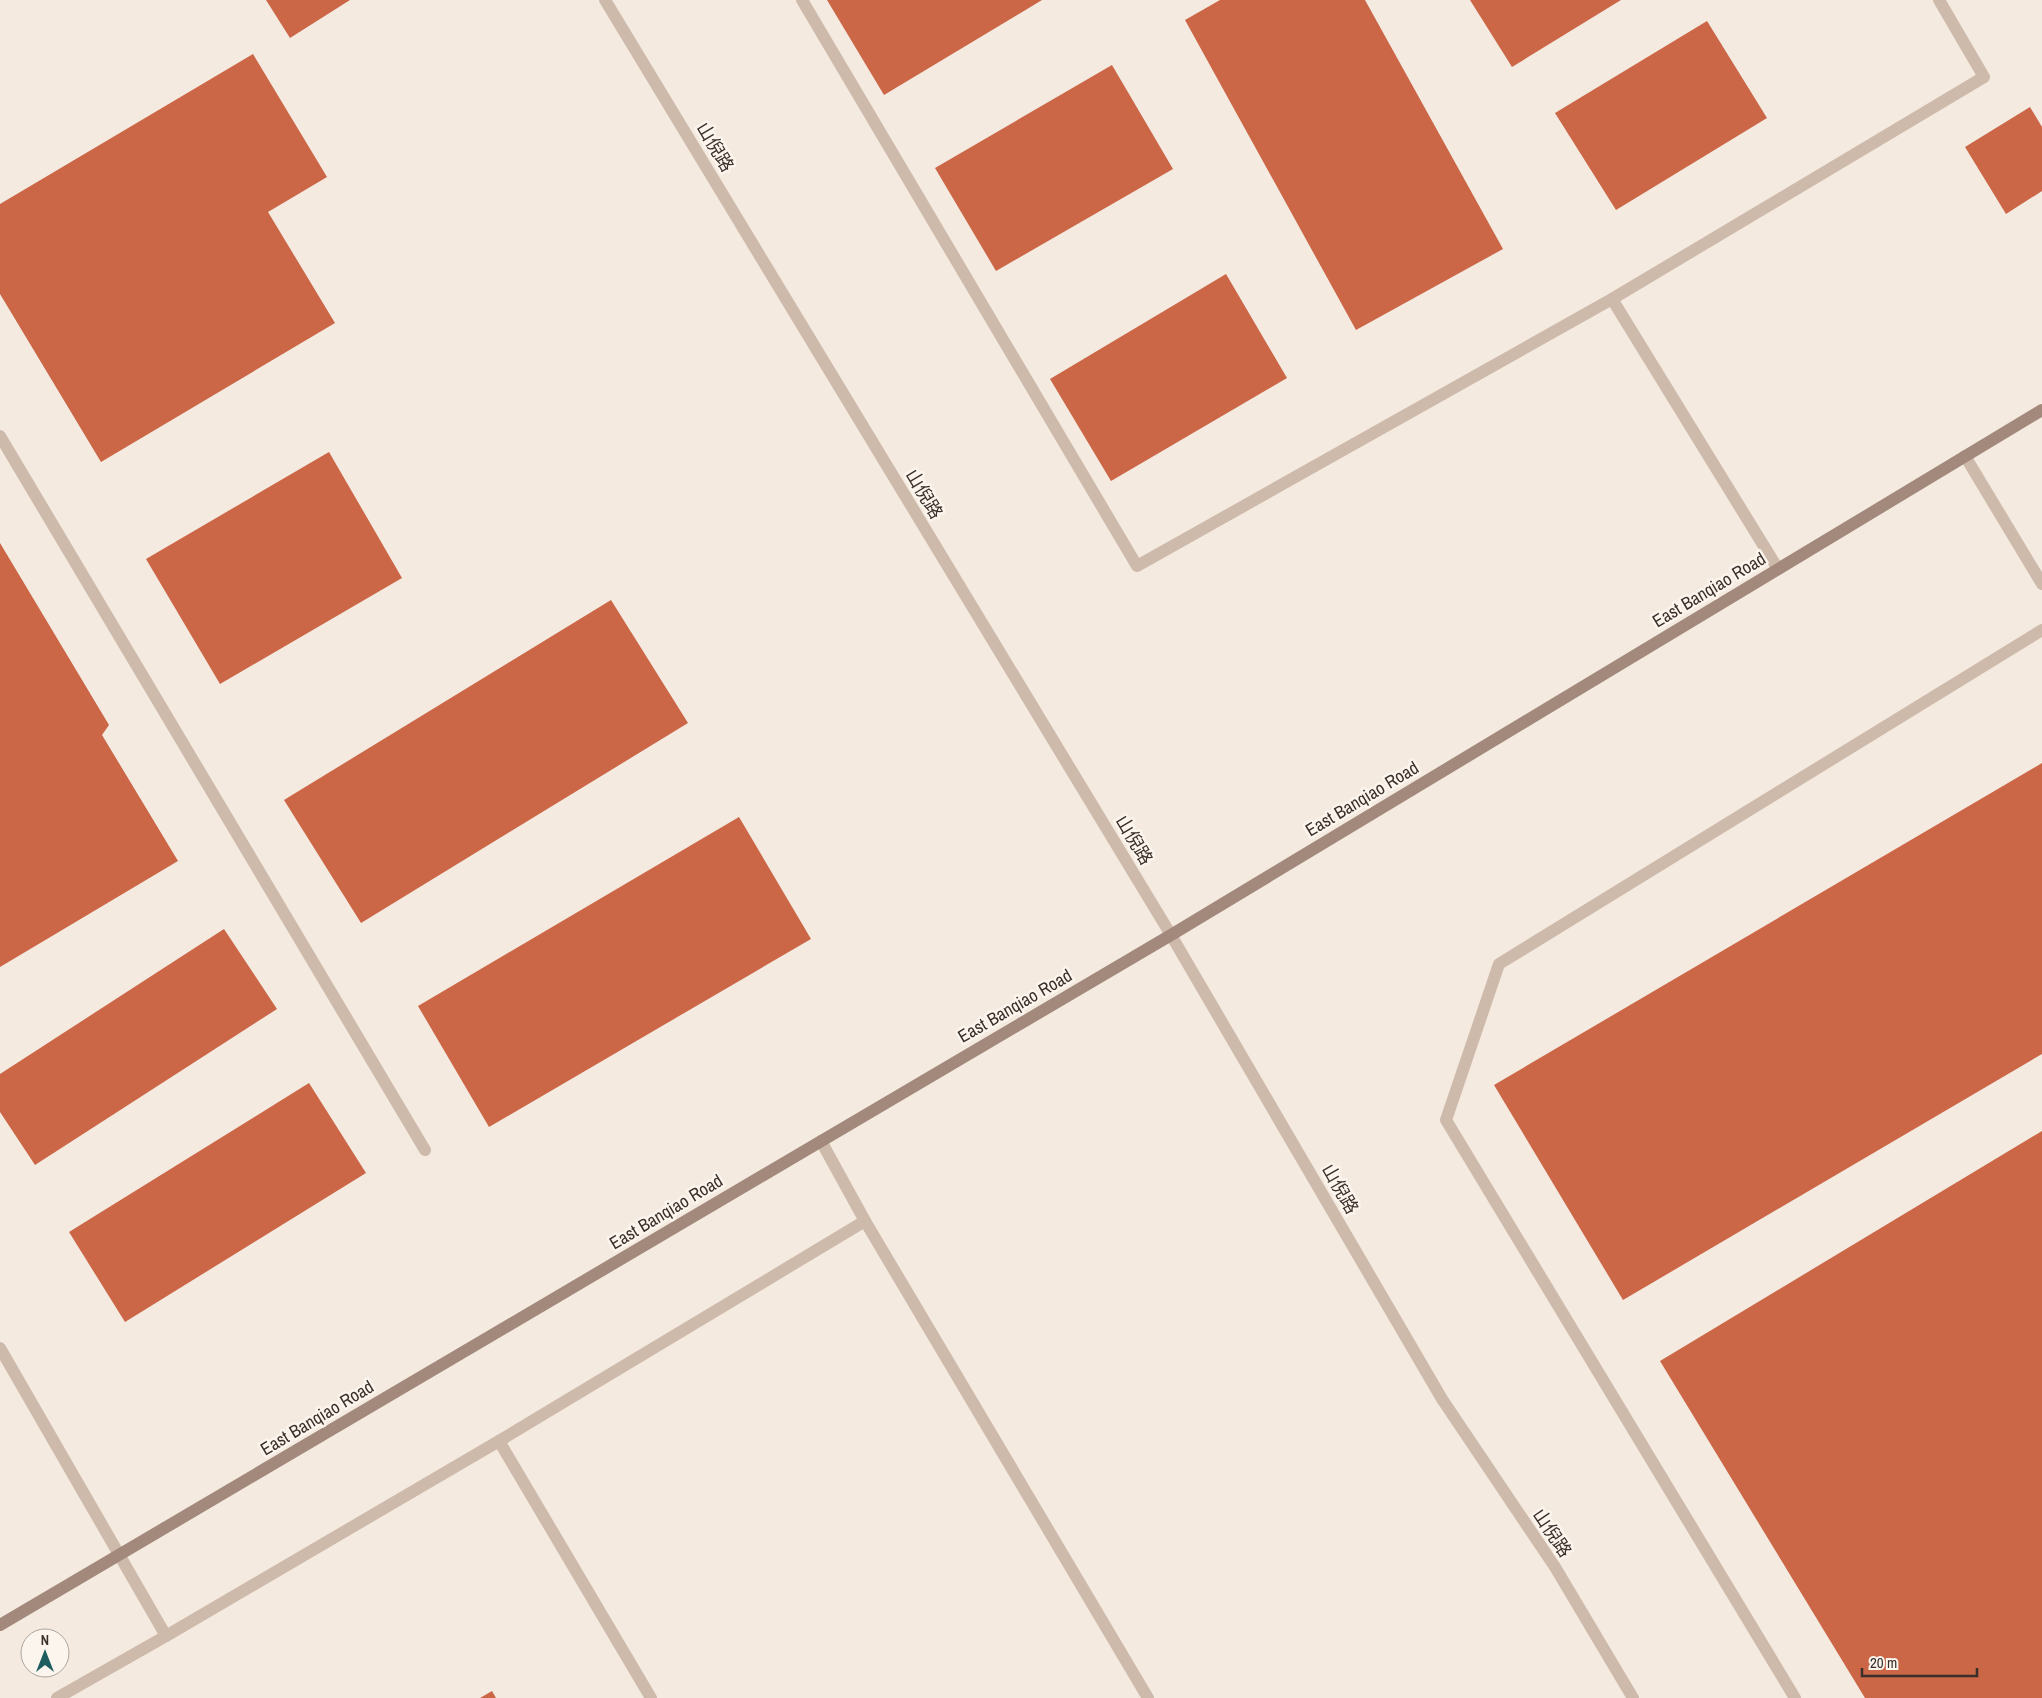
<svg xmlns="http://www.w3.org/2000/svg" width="2042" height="1698" viewBox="0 0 2042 1698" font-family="'Archivo Narrow','Noto Sans SC',sans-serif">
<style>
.building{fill:#cb6647}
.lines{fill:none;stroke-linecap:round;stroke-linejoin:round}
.lane{stroke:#cebaab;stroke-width:12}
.street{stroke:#cebaab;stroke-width:12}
.secondary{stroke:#a2897c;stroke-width:12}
.labels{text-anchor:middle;stroke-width:5;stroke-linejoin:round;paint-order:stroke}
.street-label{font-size:18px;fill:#3b2f2a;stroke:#fbf5ed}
</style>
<rect width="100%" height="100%" fill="#f4eae0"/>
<g class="building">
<polygon points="266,0 350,0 290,38"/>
<polygon points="827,0 1042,0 884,95"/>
<polygon points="1220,0 1365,0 1503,249 1356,330 1185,20"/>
<polygon points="1470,0 1621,0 1512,67"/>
<polygon points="1707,21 1767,118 1616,210 1555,113"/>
<polygon points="253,54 327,177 268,212 335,323 101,462 0,294 0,204"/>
<polygon points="1112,65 1173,169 996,271 935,168"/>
<polygon points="2030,107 2042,127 2042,191 2006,214 1965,147"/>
<polygon points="1226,274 1287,378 1111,481 1050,379"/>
<polygon points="329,452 402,578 220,684 146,559"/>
<polygon points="0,543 109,725 102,735 178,861 0,967"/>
<polygon points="611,600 688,723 361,923 284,800"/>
<polygon points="2042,763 2042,1054 1623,1300 1494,1085"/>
<polygon points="739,817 811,939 489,1127 418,1006"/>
<polygon points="224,929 277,1009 35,1165 0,1112 0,1074"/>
<polygon points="309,1083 366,1173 125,1322 69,1232"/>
<polygon points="2042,1131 2042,1698 1865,1698 1660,1361"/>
<polygon points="492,1691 496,1698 480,1698"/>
</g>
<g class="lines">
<g class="lane">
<polyline points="802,0 1137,566 1612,299 1984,77 1939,0"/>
<polyline points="1612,299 1778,569"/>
<polyline points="0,436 425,1150"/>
<polyline points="1965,456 2042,584"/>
<polyline points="821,1141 865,1221"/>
<polyline points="0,1348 166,1636 57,1698"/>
<polyline points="499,1441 865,1221 1148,1698"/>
<polyline points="166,1636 499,1441 651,1698"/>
<polyline points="1795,1698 1446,1120 1499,964 2042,630"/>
</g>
<polyline class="street" points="605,0 1171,935 1442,1399 1555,1567 1633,1698"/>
<polyline class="secondary" points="0,1625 1171,935 2042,410"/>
</g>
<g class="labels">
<g class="street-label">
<text transform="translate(715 147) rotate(59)" y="6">山倪路</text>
<text transform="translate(924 494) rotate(59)" y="6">山倪路</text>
<text transform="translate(1709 590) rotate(-31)" y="6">East Banqiao Road</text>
<text transform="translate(1362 799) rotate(-31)" y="6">East Banqiao Road</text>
<text transform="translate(1134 840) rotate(59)" y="6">山倪路</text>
<text transform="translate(1015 1006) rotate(-30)" y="6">East Banqiao Road</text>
<text transform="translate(1340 1189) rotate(60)" y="6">山倪路</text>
<text transform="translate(666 1212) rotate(-31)" y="6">East Banqiao Road</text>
<text transform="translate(317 1418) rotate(-31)" y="6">East Banqiao Road</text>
<text transform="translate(1552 1533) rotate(56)" y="6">山倪路</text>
</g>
</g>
<g transform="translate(45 1653)"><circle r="24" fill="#fbf5ed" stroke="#aea69f"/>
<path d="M0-4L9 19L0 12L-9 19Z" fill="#1d5c5f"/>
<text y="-8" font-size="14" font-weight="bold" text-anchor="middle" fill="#3b2f2a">N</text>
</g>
<path d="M1862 1668v8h115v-8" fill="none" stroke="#3b2f2a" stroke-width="2.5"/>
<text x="1870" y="1668" font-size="15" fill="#3b2f2a" stroke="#fbf5ed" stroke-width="4" paint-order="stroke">20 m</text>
</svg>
